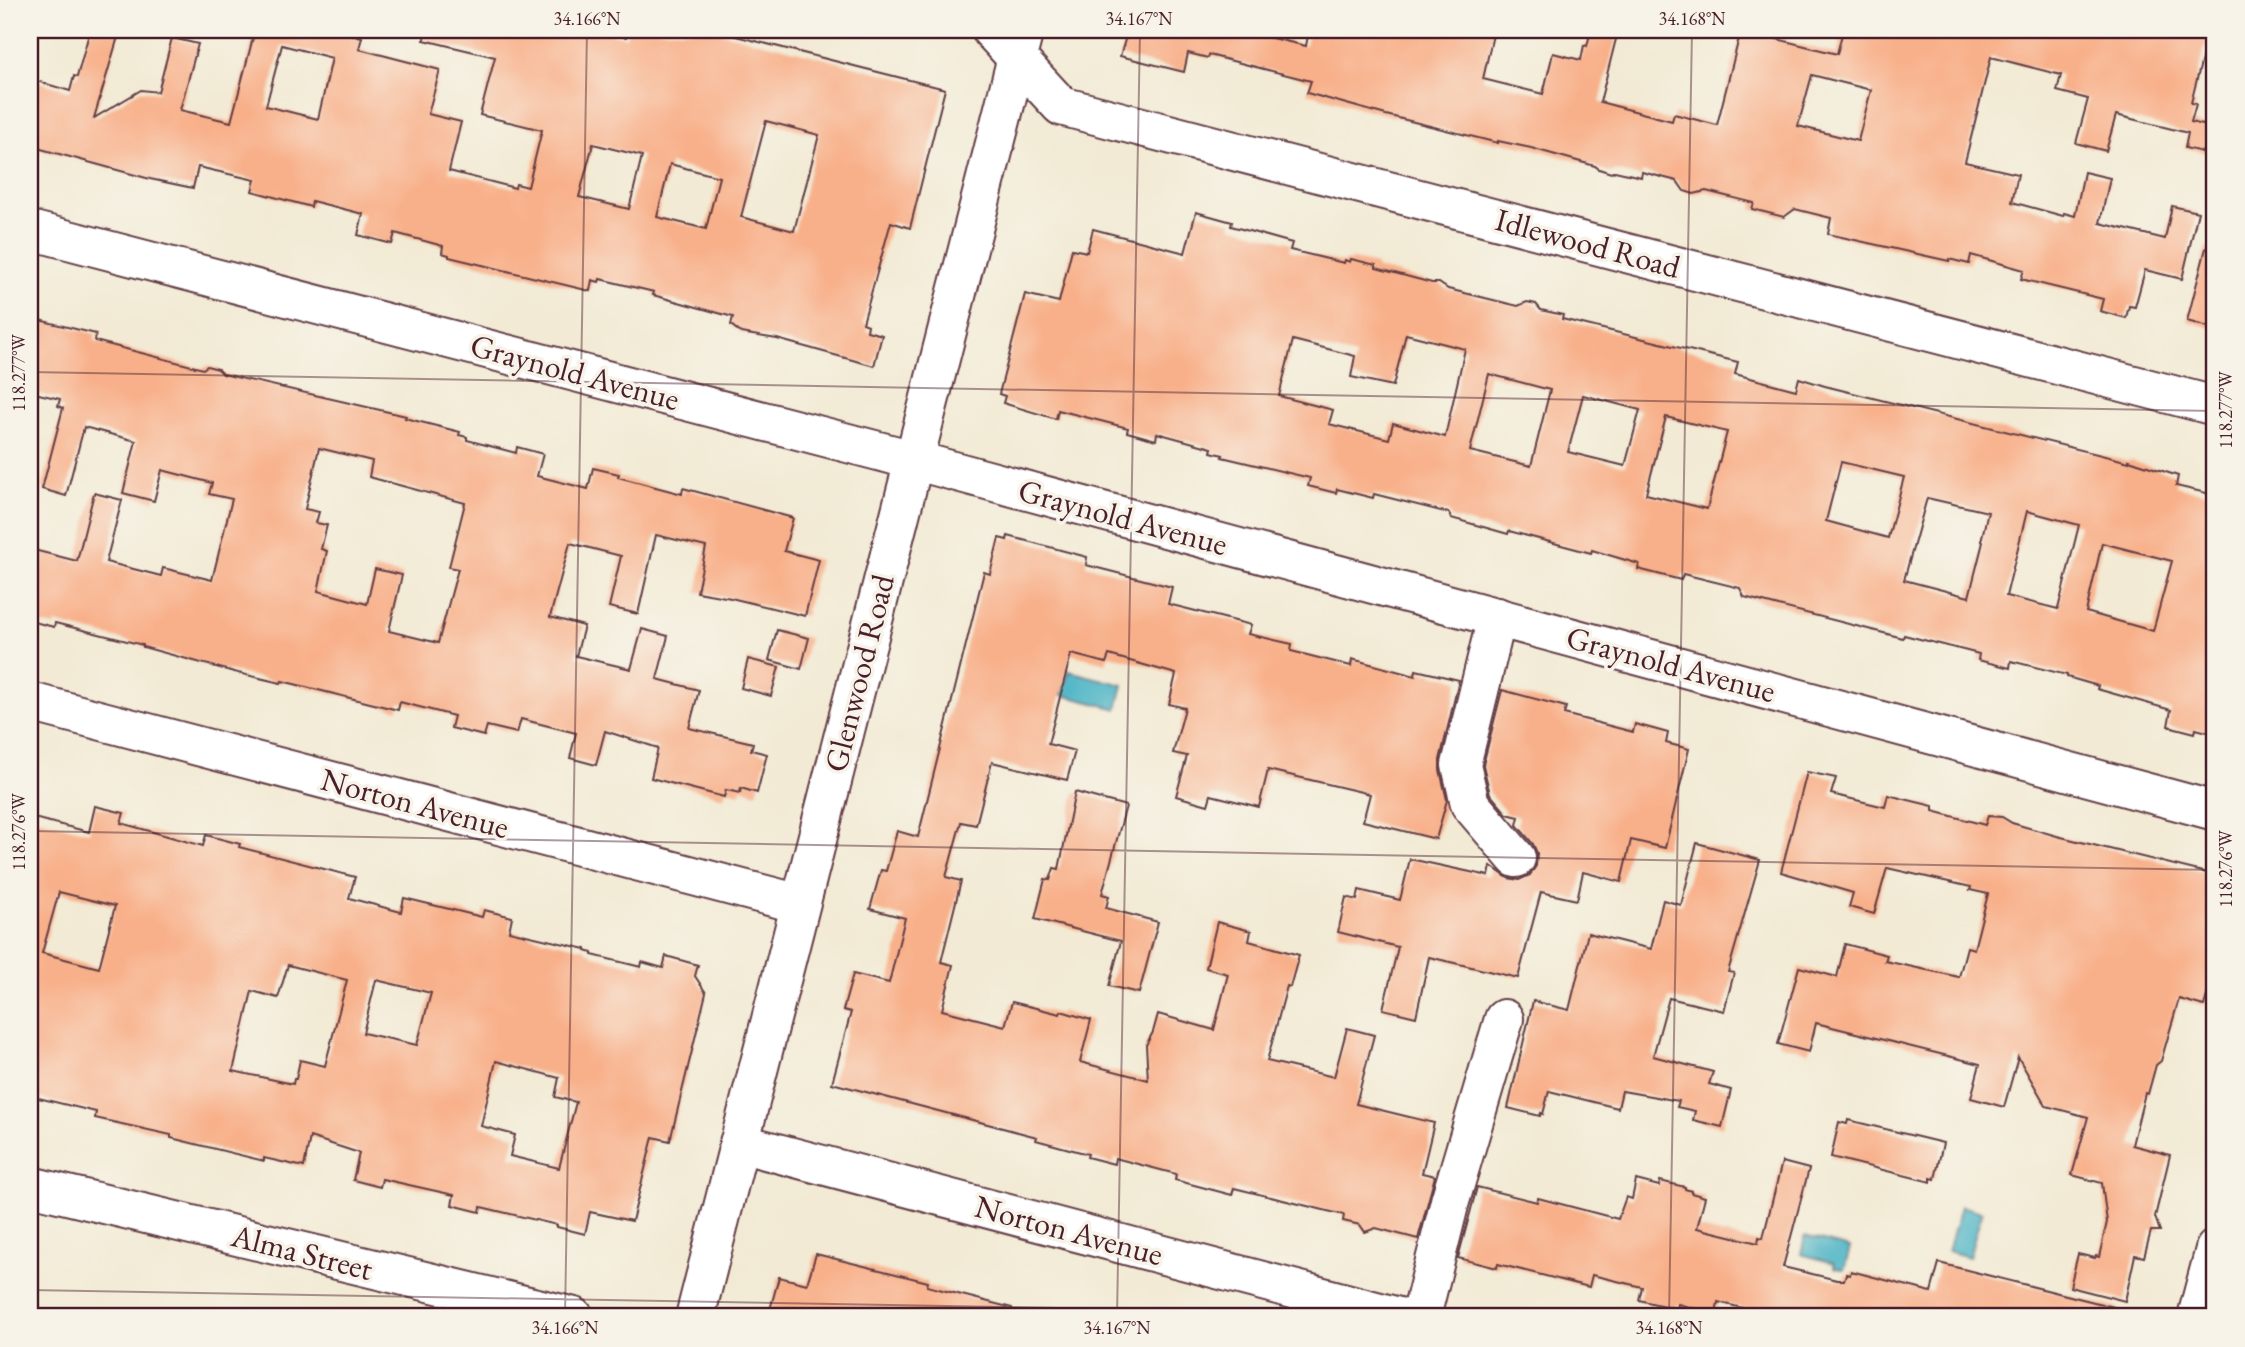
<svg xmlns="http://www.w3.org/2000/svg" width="2245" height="1347" viewBox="0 0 2245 1347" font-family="'EB Garamond',serif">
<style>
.water{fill:#47b2c5;stroke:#486878;stroke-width:2}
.building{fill:#f8b08a;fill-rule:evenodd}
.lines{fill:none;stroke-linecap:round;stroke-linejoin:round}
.minor-casing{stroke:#633d44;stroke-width:42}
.minor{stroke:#fff;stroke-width:38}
.ticks{fill:none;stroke:#4a1f2b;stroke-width:2;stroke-opacity:0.45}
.labels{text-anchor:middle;stroke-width:7;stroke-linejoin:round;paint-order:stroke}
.street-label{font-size:32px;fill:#4a1f2b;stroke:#f7f3e8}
.neatline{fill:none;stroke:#4a1f2b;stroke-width:2.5}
.ticks-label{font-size:18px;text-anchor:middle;fill:#4a1f2b}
</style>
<rect width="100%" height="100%" fill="#f7f3e8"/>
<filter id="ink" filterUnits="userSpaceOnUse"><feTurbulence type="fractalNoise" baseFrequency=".0143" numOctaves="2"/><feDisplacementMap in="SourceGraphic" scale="14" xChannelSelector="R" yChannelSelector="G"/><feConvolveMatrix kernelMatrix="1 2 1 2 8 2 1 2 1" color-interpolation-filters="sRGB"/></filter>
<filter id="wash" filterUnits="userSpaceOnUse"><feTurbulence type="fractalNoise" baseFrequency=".00686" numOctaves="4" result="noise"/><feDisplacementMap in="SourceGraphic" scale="28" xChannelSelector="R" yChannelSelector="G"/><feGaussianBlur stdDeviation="1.57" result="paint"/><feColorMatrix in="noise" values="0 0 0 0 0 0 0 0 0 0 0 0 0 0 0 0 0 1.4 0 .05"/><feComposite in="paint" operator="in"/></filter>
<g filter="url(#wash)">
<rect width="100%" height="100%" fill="#f2ead4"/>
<g class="water">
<polygon points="1069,671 1123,685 1117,709 1062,695"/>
<polygon points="1961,1206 1982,1212 1969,1257 1948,1251"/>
<polygon points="1805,1236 1850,1248 1844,1270 1834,1267 1834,1263 1801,1254"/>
</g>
<g id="blocks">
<g class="building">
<path d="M90 30H120L94 118 141 90 158 92 172 38 198 44 180 110 231 122 255 30H334L362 37 359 49 440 70 428 114 461 122 449 171 515 188 516 184 528 187 542 130 480 115 495 57 424 40 425 30H596L626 37 628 30H712L945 89 910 228 891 222 863 323 868 325 867 331 882 335 874 366 777 339 741 333 731 325 733 317 653 295 654 292 600 279 599 282 592 280 590 291 449 257V255L442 253 443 246 395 233 392 244 358 235 363 214 312 201 311 207 252 191 255 180 198 167 193 188 150 179 30 146V79L70 91 74 76 77 77ZM282 45 332 58 318 119 266 106ZM766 121 819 135 794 231 741 217ZM593 144 642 156 629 209 579 197ZM670 164 719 177 706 229 657 217Z"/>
<path d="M1128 30H1238L1306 46 1309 30H1494L1483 79 1543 94 1553 53 1581 60 1584 45 1587 46 1591 30H1593L1617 35 1600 102 1672 121 1674 114 1717 125 1741 30 1837 54 1843 30H2186L2208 35 2191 103 2196 104 2191 122 2215 128V135L2211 154 2185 148 2188 133 2116 115 2106 151 2076 143 2088 99 2057 91 2061 75 1991 57 1965 162 2018 174 2012 202 2063 216 2064 213 2075 216 2084 172 2110 178 2100 223 2165 239 2172 206 2198 212 2182 279 2145 270 2135 307 2129 306 2126 318 2100 311 2103 299 2021 279 2024 270 1971 255 1969 264 1949 259V261L1828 234 1831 218 1795 209 1784 217 1752 209 1754 203 1706 191 1694 194 1684 191 1677 181 1642 172 1641 177 1615 171 1611 173 1599 169 1595 166 1531 148 1498 141V143L1386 115 1307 93 1311 81 1209 55 1208 58 1188 53 1184 72 1120 56ZM1812 75 1871 90 1858 141 1798 126Z"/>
<path d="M1196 212 1232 222 1231 226 1292 243 1290 250 1344 263 1345 260 1350 262 1351 259 1376 265V268L1432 283H1439L1448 289 1518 306 1527 302 1536 304 1541 310 1563 315 1562 319 1738 362 1735 374 1796 390 1799 378 1825 386 2129 462V460L2178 476 2176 486 2215 495V734L2196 729 2195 733 2168 726 2171 710 2097 689 2098 686 2067 677V675L2011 661 2010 668 1978 660 1979 654 1904 635 1903 638 1744 597 1740 588 1683 574 1681 580 1638 569 1639 564 1592 550 1591 553 1509 531 1508 534 1494 530 1451 518 1449 513 1374 494 1373 498 1337 489 1336 493 1308 486 1310 478 1222 457 1223 455 1211 452 1212 448 1157 433 1156 440 1127 432 1128 428 1058 410 1056 419 1003 403 1005 396 999 394 1025 294 1059 302 1072 249 1087 252 1093 229 1185 253ZM1406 334 1465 349 1445 437 1393 423 1389 439 1329 424 1333 410 1279 396 1293 340 1355 356 1351 377 1393 386ZM1489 374 1550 390 1531 466 1470 451ZM1583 395 1640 410 1625 466 1568 452ZM1666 417 1727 432 1707 509 1646 494ZM1841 462 1904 477 1888 538 1826 521ZM1927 498 1988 512 1981 541 1983 542 1969 597 1904 580ZM2027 511 2079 525 2058 609 2006 596ZM2102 543 2172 561 2153 631 2086 612Z"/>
<polygon points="2206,248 2215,249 2215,329 2187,321"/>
<path d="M39 320 96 334 95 341 203 369 207 366 218 369 223 374 406 416 405 418 460 432 459 435 467 437V440L516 453 517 447 543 454 537 476 588 489 593 468 619 474 618 477 682 494 683 488 793 518 784 551 819 560 805 616 731 598 697 592 706 547 656 535 638 614 609 607 621 556 570 543 550 617 584 626 576 656 631 669 642 629 668 636 657 679 699 690 689 728 753 743 751 750 767 754 757 793 741 788 740 793 726 790 724 797 651 778 658 748 605 731 596 765 570 758 576 733 521 719 517 733 487 726 484 736 451 728 454 716 400 702 398 710 282 681 281 683 238 673 143 647V645L55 623 54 627 30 621V549L77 561 94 493 122 500 106 562 161 576 163 568 212 580 232 499 209 494 212 483 162 470 154 501 123 493 136 441 84 427 66 496 42 489 63 408 58 406 60 399 30 392V349ZM319 448 372 461 369 477 465 503 449 567 458 569 438 643 389 631 402 575 375 569 367 604 318 591 327 551 321 549 327 525 316 523 319 512 305 509Z"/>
<polygon points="1008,536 1087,557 1086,565 1172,587 1168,604 1251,625 1248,634 1292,644 1291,651 1351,666 1352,659 1415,676 1416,670 1459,680 1440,760 1440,770 1447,800 1436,839 1363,821 1370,794 1268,770 1259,807 1211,795 1208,805 1176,796 1187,756 1173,753 1185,708 1169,704 1176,674 1109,655 1106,663 1071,654 1048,744 1075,751 1067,780 992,762 976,825 961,822 946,877 961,881 941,962 953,965 942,1010 1005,1026 1012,1002 1060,1014 1061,1011 1091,1020 1080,1062 1148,1080 1146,1045 1153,1032 1158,1014 1214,1030 1228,974 1206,968 1217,922 1251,931 1249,941 1299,955 1290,987 1287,986 1267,1061 1334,1077 1347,1028 1374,1035 1356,1104 1434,1123 1422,1173 1435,1176 1418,1239 1376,1228 1365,1232 1360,1225 1343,1221 1344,1215 1234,1188 1232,1195 1175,1180 1176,1174 1115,1158 1114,1164 1087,1157 1088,1154 1036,1140 1037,1137 832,1083 851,1012 843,1010 853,974 889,983 905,918 870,909 881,870 886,871 897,831 918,837 984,572 990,574 999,538 1007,540"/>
<polygon points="777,630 809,638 801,669 769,660"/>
<polygon points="748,659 779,667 771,696 741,688"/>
<polygon points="1502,690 1566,707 1564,714 1633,732 1635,724 1668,733 1666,743 1689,749 1665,848 1631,840 1621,882 1583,872 1577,900 1541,892 1518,978 1429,957 1416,1017 1383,1009 1398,947 1338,932 1346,897 1357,900 1359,890 1400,900 1410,859 1489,876 1491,866 1508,878 1519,880 1530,875 1536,866 1537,853 1533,844 1517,825 1519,817 1507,814 1490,794 1483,765"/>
<polygon points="1807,772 1836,778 1831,794 1885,807 1888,795 1933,806 1933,811 1985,825 1988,816 2002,817 2012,823 2057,836 2215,875 2215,966 2204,1006 2179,999 2161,1061 2156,1065 2148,1094 2145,1093 2132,1145 2170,1155 2155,1217 2160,1231 2151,1231 2144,1257 2135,1255 2125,1301 2070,1287 2078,1254 2095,1258 2096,1256 2099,1257 2107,1222 2102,1183 2072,1175 2088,1117 2046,1106 2018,1057 2004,1107 1971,1098 1980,1064 1816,1023 1809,1052 1778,1044 1799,967 1837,977 1845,944 1887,955 1885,961 1959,977 1967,947 1974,949 1988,894 1970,890 1971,887 1887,868 1874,914 1849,907 1853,893 1781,872"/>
<polygon points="1075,792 1126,806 1102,894 1109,896 1106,908 1158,922 1139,993 1109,986 1121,941 1035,919 1045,879 1050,880 1054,868 1059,869"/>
<path d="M95 806 124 813 121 823 203 846 206 835 240 844 239 847 355 877 349 898 401 912 404 898 482 917 484 910 512 917 509 931 586 949V951L592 953V955L641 967 642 962 663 968 666 956 698 965 695 976 706 993 670 1141 653 1137 632 1221 590 1212 585 1234 557 1227V1225L481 1207 480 1212 452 1205 454 1195 382 1179 380 1187 353 1180 359 1153 310 1137 304 1167 264 1158V1161L171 1138V1135L95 1118 96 1112 30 1096V817L89 832ZM59 892 115 906 99 968 42 953ZM288 965 347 980 325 1066 300 1060 296 1079H294L293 1084 233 1071 252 991 278 998ZM376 980 431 993 417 1045 363 1033ZM496 1061 559 1078 555 1097 576 1102 559 1168 510 1156 515 1135 481 1126Z"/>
<polygon points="1697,843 1760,860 1728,972 1734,973 1724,1011 1669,998 1653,1056 1713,1072 1709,1084 1731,1090 1722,1127 1693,1120 1695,1111 1677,1107 1679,1101 1622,1091 1618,1108 1549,1091 1543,1114 1541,1113 1540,1116 1508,1108 1533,1001 1569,1010 1588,933 1651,949 1663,900 1681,905"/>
<polygon points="1848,1120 1943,1143 1935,1179 1931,1178 1931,1182 1831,1157 1839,1122 1847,1124"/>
<polygon points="1782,1162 1809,1169 1783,1267 1837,1280 1844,1280 1846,1274 1850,1275 1851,1271 1931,1292 1939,1263 2118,1308 2117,1317 1778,1317 1718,1302 1716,1314 1678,1304 1677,1309 1639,1300 1642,1287 1592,1275 1589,1287 1498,1264 1497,1268 1458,1258 1477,1187 1537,1202 1538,1198 1618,1219 1626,1197 1632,1199 1636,1180 1659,1186 1660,1181 1685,1187 1685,1189 1691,1191 1691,1193 1705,1197 1697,1228 1758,1243 1759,1237 1763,1238"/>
<polygon points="816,1254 928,1282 927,1286 1012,1308 1011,1317 768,1317 779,1277 807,1284"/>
</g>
</g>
</g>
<g filter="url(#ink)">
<use href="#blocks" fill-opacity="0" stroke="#633d44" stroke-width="2"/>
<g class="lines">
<g class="minor-casing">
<g id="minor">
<polyline points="991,30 1061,106 2215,406"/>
<polyline points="30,230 913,460 2215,811"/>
<polyline points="1497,617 1461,765 1470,804 1516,858"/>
<polyline points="30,702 800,904"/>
<polyline points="739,1143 1399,1317"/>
<polyline points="30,1186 574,1317"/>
<polyline points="695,1317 1024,30"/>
<polyline points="1421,1317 1450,1201 1504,1019"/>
<polyline points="2197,1317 2215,1249"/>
</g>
</g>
<use href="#minor" class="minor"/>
</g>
</g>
<path class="ticks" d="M30 351 35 30M30 372 2215 411M30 831 2215 870M30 1290 1573 1317M565 1317 587 30M1117 1317 1140 30M1669 1317 1692 30"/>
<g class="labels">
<g class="street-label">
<text transform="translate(1588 243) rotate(15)" y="11">Idlewood Road</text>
<text transform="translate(575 372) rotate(15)" y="11">Graynold Avenue</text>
<text transform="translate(1123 517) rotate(15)" y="11">Graynold Avenue</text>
<text transform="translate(1671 664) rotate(15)" y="11">Graynold Avenue</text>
<text transform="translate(859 673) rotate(-76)" y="11">Glenwood Road</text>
<text transform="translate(415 803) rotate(15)" y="11">Norton Avenue</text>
<text transform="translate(1069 1230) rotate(15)" y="11">Norton Avenue</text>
<text transform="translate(302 1252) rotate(14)" y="11">Alma Street</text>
</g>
</g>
<rect width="2245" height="1347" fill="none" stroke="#f7f3e8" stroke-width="77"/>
<rect x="38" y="38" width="2168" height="1270" class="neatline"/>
<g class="ticks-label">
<text x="587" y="25">34.166°N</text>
<text x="1139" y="25">34.167°N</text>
<text x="1692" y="25">34.168°N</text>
<text transform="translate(19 373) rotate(-90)" y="6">118.277°W</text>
<text transform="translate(2226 410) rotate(-90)" y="6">118.277°W</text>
<text transform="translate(19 832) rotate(-90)" y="6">118.276°W</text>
<text transform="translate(2226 869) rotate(-90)" y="6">118.276°W</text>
<text x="565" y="1334">34.166°N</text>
<text x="1117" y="1334">34.167°N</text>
<text x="1669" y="1334">34.168°N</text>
</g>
</svg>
